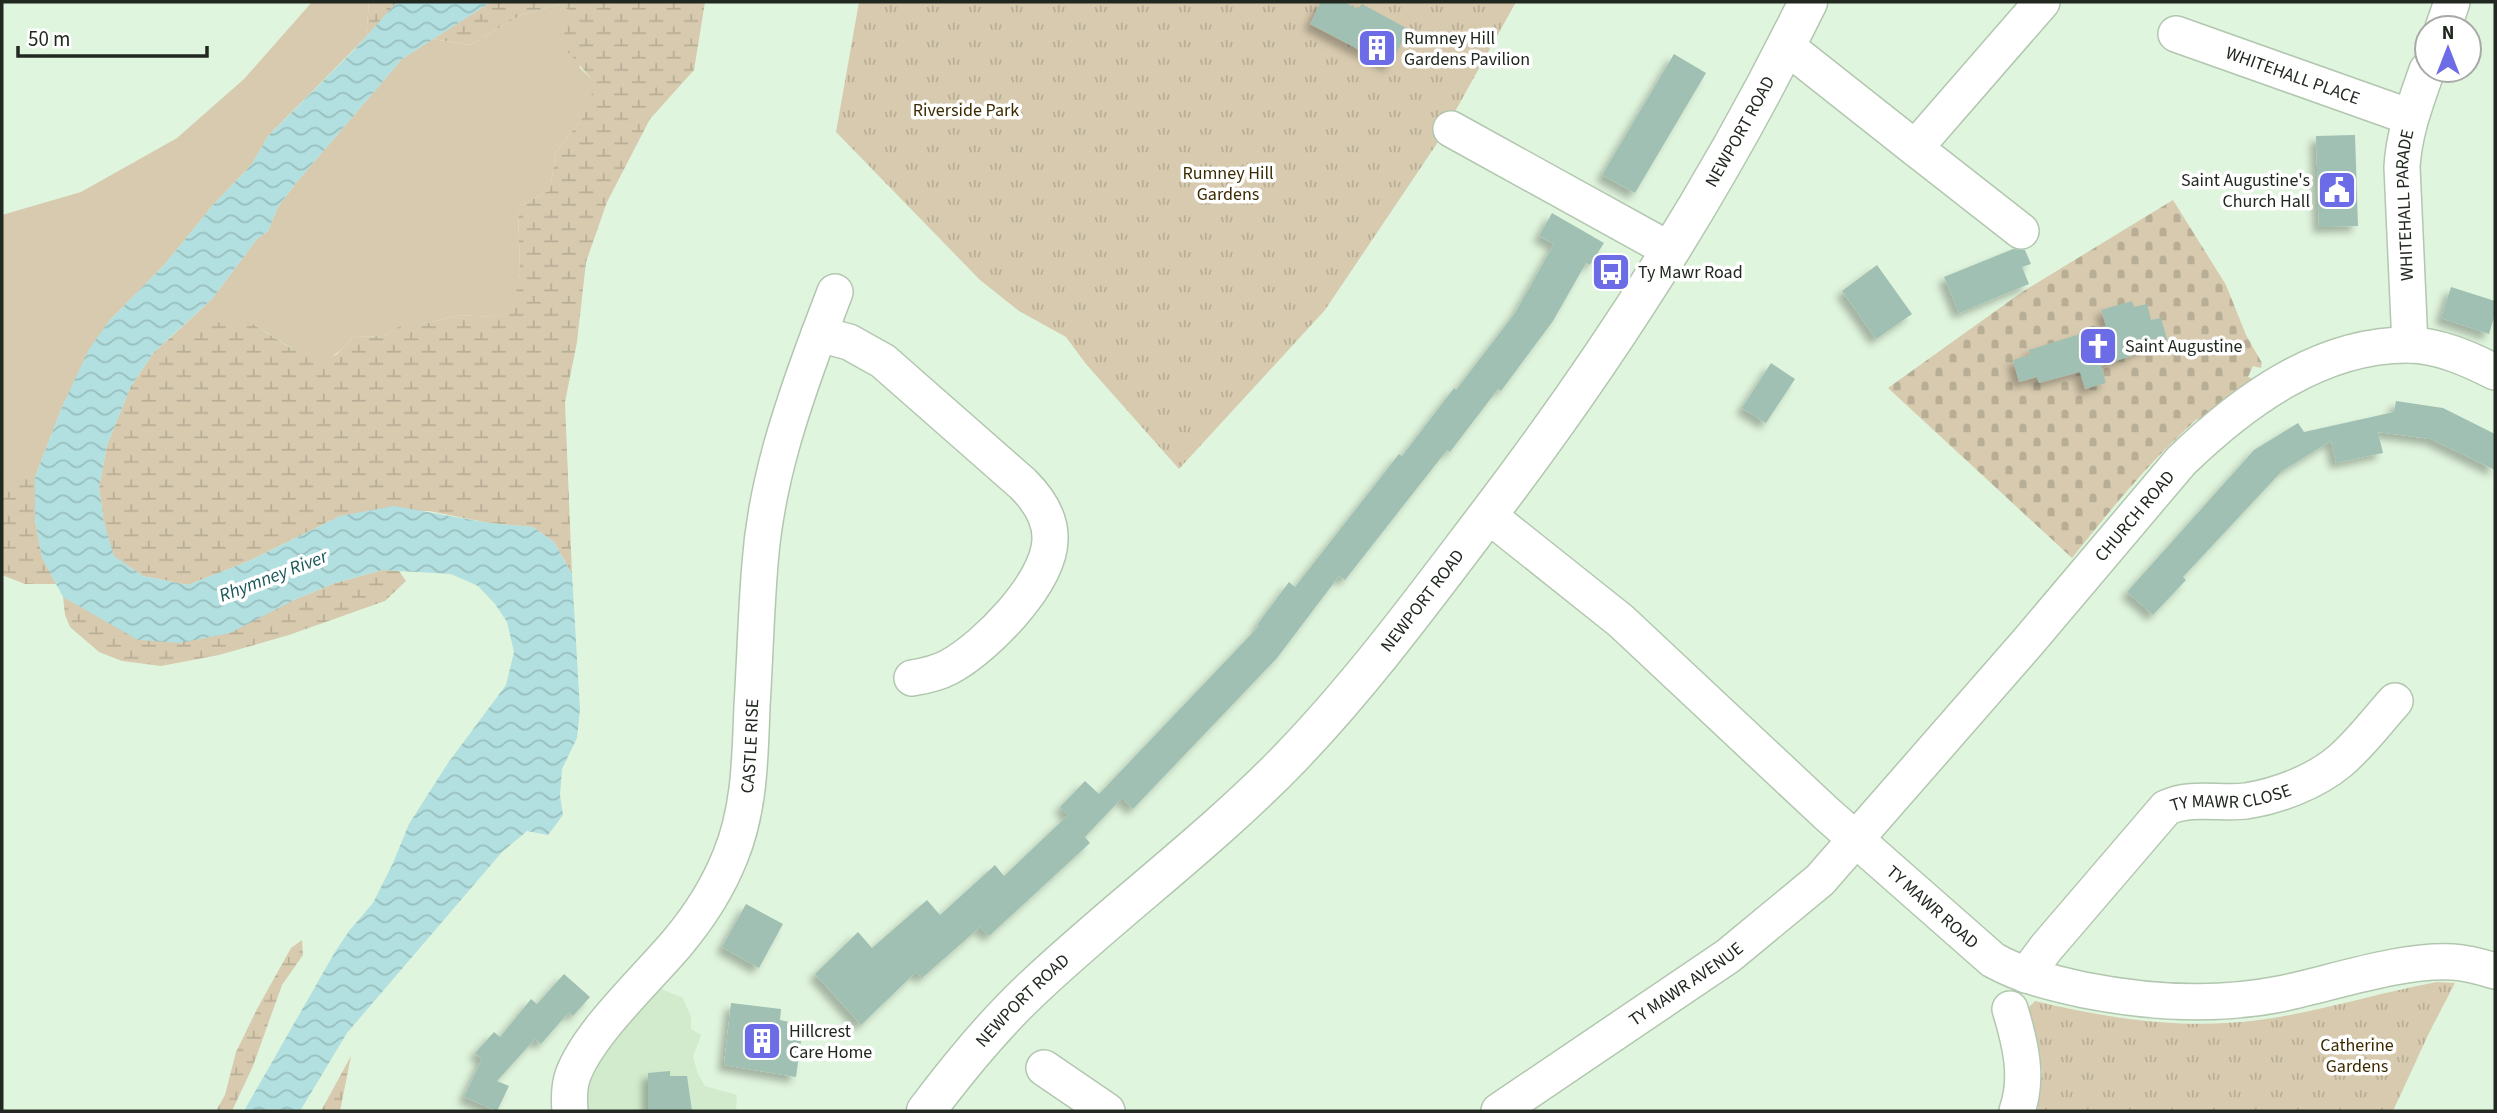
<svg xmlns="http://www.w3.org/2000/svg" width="2497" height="1113" viewBox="0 0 2497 1113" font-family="'Source Sans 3',sans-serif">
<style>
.built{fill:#d1ebcc}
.grass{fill:#d7caaf}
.wetland{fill:url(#wetland-marsh)}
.cemetery{fill:url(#cemetery-stones)}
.park{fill:url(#park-tufts)}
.water{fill:url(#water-waves)}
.building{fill:#a0c0b3;filter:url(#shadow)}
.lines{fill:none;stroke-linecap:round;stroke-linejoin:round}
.minor-casing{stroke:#b2c7af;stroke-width:38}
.major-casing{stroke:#b2c7af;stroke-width:41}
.minor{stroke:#fff;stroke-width:35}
.major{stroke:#fff;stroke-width:38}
.labels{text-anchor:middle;stroke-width:7;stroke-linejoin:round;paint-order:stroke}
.poi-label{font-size:18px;fill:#21281f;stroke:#fff;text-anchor:start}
.street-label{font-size:18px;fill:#21281f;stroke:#fff}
.park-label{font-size:18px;fill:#3b2b00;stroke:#fff}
.water-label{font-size:19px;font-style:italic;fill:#185657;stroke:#fff}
</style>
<defs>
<pattern id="wetland-marsh" width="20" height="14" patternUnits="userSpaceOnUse" patternTransform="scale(1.75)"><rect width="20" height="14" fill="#d7caaf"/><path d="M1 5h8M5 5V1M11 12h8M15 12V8" fill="none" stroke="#b8ae96"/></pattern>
<pattern id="cemetery-stones" width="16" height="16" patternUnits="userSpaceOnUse" patternTransform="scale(1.75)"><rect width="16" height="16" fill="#d7caaf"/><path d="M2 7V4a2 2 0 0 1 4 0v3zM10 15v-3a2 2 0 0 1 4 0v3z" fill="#b8ae96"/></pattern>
<pattern id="park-tufts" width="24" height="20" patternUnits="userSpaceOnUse" patternTransform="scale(1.75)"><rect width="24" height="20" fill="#d7caaf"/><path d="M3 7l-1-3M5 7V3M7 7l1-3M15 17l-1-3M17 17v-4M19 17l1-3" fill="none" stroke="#b8ae96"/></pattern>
<pattern id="water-waves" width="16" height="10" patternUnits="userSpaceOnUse" patternTransform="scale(1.75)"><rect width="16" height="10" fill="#b2dfdf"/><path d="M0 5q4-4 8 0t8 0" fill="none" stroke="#99bfbf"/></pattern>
<filter id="shadow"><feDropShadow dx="-6" dy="6" stdDeviation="3.5" flood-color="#0004"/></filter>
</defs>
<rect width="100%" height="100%" fill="#e0f5dd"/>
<polygon class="built" points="659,988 683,998 691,1017 691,1029 701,1035 693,1057 698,1074 705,1086 737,1095 736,1111 585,1111 589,1082 604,1053"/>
<g class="grass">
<polygon points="312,2 369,2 366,37 268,136 252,164 213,205 165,264 109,321 62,407 35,477 2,479 2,215 81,192 177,138 244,79"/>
<path d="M561 4 569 11 580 68 597 84 581 120 556 152 550 190 518 207 520 274 513 312 489 317 459 315 428 323 410 321 384 336 353 337C344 346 336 358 322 359 305 360 268 333 253 324L171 337 212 299 257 239 268 231 278 207 296 183 402 59 433 39 470 45 521 15Z"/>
</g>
<g class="wetland">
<polygon points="369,2 397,2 366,37"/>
<polygon points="491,2 705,2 694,70 650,119 607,202 586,262 577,342 565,402 572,574 554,542 533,527 489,523 429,511 340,516 249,561 188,585 143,576 113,556 104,523 99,488 107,445 131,386 154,352 171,337 208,322 253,324 289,347 321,359 336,355 353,337 384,336 410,320 428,323 459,315 489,317 512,312 520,274 518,207 550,190 556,152 581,120 596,84 562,45 569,11 561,4 521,15 470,45 433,39"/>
<polygon points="12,477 35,477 35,520 42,557 56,584 25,584 2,575 2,479"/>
<polygon points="382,570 399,571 406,581 385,601 289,635 219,655 161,666 122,661 99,652 70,627 65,615 63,597 89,611 294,600 335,583"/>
<polygon points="302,940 303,955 282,985 253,1066 232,1111 216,1111 225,1095 236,1052 257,1009 291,948"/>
<polygon points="351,1056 340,1111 321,1111"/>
</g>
<path class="cemetery" d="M2173 200 2226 285 2246 335 2262 363 2261 368 2253 366 2248 377 2253 379 2199 420 2197 419C2149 462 2112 508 2072 558L1888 388 2022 292Z"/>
<g class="park">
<polygon points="859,2 1516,2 1438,142 1325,310 1179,469 1086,364 1066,337 1019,311 980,280 836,132"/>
<path d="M2437 982 2455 983 2429 1033 2393 1111H2037L2042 1071 2027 1009 2035 1001C2109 1019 2183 1030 2259 1020 2319 1012 2377 993 2437 982Z"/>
</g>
<polygon class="water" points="397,2 491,2 402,59 296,183 278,207 268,231 257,239 212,299 154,352 131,386 107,445 99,488 104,523 114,556 143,576 188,585 249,561 340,516 394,506 489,523 533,527 554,542 572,574 580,709 577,738 562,769 560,795 563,815 548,835 527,831 502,852 347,1033 300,1111 244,1111 335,952 349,931 373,903 393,863 409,824 448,763 506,685 514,652 507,622 495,604 478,586 451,574 382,570 335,583 294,600 230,633 180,643 138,640 63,597 42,558 35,520 35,477 62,407 89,349 109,321 165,264 213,205 252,164 268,136 354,50"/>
<g class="building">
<polygon points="1321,2 1344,2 1358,9 1362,4 1408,29 1390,66 1310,24"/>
<polygon points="1674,54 1706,73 1635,193 1602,175"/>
<polygon points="2355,135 2358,226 2319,227 2316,136"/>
<polygon points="1552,213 1604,243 1590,265 1586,263 1553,321 1501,391 1498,389 1450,452 1447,450 1345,580 1339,576 1277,658 1133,809 1122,798 1085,837 1090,843 989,936 980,927 922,978 916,972 861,1025 815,974 858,932 872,948 927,900 940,915 995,865 1004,876 1068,815 1060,807 1085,781 1099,794 1259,626 1257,625 1289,582 1295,587 1399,454 1402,456 1454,388 1456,390 1515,313 1554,244 1539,236"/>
<polygon points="2013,249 2025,250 2031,264 2022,267 2029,284 1959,313 1944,277"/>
<polygon points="1877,265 1912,314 1876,339 1842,291"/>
<polygon points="2451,287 2495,301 2495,314 2489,334 2441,318"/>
<polygon points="2132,301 2134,307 2147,304 2151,320 2161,318 2168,342 2133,352 2134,355 2101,366 2106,383 2085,389 2080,372 2039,383 2037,377 2019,382 2013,360 2030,355 2029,350 2106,326 2101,310"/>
<polygon points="1771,363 1795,379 1766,423 1742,408"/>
<polygon points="2396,401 2443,408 2495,434 2495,470 2431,439 2378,432 2383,453 2336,463 2331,441 2282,471 2183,577 2186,580 2153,615 2127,592 2254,450 2298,423 2304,432 2394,412"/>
<polygon points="746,904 783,924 759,968 722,947"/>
<polygon points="564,974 590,997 573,1016 569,1012 541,1044 535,1039 497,1081 509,1086 497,1111 464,1097 482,1059 475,1053 494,1032 500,1037 531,999 537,1004"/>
<polygon points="731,1003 781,1009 780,1020 798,1024 794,1040 801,1041 796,1077 724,1065"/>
<polygon points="670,1071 670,1076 687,1076 692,1111 648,1111 648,1073"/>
</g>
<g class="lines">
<g class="minor-casing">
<g id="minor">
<polyline points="2443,28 2452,2"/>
<path id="s1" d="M2176 34 2410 117"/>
<polyline points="1786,46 1915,148 2042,2"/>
<polyline points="1451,129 1670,250"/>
<polyline points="1915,148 2021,231"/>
<polyline points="819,334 835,292"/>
<path id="s2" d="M2410 345 2402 167C2404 132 2416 102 2427 70"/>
<path id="s3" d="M1488 515 1621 621 1827 814 1993 960C2022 976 2052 983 2084 990 2150 1003 2214 1007 2280 994 2333 983 2401 959 2453 962 2468 963 2482 967 2495 971"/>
<path id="s4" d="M2026 975 2046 948 2166 808C2190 796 2220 804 2246 801 2278 796 2315 782 2340 761 2360 744 2377 721 2395 701"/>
<path d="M2010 1009C2020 1042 2029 1077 2017 1111"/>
<polyline points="1044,1068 1107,1111"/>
<path id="s5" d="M570 1111C569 1099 569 1086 573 1075 589 1032 647 979 678 942 698 918 718 887 730 857 750 809 750 757 752 706 755 659 756 611 760 564 766 483 791 409 819 334L849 342 883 361 1023 484C1038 499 1051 518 1050 540 1049 583 985 648 949 667 938 673 925 676 912 678"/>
<path id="s6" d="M1499 1111 1728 956 1820 880 2028 642 2181 461C2242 402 2320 344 2409 345 2438 345 2469 359 2495 372"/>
</g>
</g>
<g class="major-casing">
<g id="major">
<path id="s7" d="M926 1111C959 1067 994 1024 1034 987 1118 908 1211 840 1291 757 1364 681 1426 596 1490 512 1611 353 1720 182 1808 2"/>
</g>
</g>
<use href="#minor" class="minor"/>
<use href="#major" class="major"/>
</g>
<defs>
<g id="building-square" transform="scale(2.0125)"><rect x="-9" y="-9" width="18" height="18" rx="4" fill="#6c6ce6" stroke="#fff"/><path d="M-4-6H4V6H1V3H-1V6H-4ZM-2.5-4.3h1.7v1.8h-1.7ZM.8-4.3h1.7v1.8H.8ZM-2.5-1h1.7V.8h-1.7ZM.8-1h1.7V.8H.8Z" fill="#fff"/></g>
<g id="civic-square" transform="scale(2.0125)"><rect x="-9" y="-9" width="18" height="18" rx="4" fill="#6c6ce6" stroke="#fff"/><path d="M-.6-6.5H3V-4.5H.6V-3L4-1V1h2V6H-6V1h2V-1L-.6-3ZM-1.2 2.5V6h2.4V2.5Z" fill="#fff"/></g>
<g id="bus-square" transform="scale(2.0125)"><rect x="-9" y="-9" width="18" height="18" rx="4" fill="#6c6ce6" stroke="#fff"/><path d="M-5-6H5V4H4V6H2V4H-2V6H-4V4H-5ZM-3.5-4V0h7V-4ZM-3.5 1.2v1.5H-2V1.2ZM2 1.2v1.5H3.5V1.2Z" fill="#fff"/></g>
<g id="church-square" transform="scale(2.0125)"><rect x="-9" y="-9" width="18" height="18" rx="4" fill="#6c6ce6" stroke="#fff"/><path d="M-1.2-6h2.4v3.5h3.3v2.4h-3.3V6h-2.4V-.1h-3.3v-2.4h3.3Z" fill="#fff"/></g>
</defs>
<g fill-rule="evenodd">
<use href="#building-square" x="1377" y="48"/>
<use href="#civic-square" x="2337" y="190"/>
<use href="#bus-square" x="1611" y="272"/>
<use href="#church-square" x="2098" y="346"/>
<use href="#building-square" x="762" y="1041"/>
</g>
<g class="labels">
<g class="poi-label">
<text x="1404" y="44">Rumney Hill<tspan x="1404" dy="21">Gardens Pavilion</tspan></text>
<text x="2310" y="186" text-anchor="end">Saint Augustine's<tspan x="2310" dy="21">Church Hall</tspan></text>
<text x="1638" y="278">Ty Mawr Road</text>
<text x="2125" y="352">Saint Augustine</text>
<text x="789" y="1037">Hillcrest<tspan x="789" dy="21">Care Home</tspan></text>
</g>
<g class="street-label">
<text dy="6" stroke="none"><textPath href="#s1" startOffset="124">WHITEHALL PLACE</textPath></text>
<text dy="6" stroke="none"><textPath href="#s7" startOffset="1281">NEWPORT ROAD</textPath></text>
<text dy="6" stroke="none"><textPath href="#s2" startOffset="140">WHITEHALL PARADE</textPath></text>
<text dy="6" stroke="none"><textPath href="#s6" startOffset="877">CHURCH ROAD</textPath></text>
<text dy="6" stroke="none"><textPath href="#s7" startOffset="714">NEWPORT ROAD</textPath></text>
<text dy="6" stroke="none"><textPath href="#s5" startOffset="420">CASTLE RISE</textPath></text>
<text dy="6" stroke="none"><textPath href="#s4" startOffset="284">TY MAWR CLOSE</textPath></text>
<text dy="6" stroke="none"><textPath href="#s3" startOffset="593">TY MAWR ROAD</textPath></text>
<text dy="6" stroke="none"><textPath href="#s6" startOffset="226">TY MAWR AVENUE</textPath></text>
<text dy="6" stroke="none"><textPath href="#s7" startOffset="147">NEWPORT ROAD</textPath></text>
</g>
<g class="park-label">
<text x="966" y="116">Riverside Park</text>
<text x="1228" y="179">Rumney Hill<tspan x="1228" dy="21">Gardens</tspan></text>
<text x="2357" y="1051">Catherine<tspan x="2357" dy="21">Gardens</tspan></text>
</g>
<g class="water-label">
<text transform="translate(273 575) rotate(-21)" y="7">Rhymney River</text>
</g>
</g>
<rect width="2497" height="1113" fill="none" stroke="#21281f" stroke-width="7"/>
<g transform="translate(2448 49)"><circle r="33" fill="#ffffff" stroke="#a6a9a5" stroke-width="2"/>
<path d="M0-5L12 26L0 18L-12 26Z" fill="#6c6ce6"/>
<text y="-10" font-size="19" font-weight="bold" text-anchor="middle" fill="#21281f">N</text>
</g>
<path d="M18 46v10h189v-10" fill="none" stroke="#21281f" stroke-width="3.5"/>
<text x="28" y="46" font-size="21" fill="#21281f" stroke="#ffffff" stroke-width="5" paint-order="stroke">50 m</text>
</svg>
